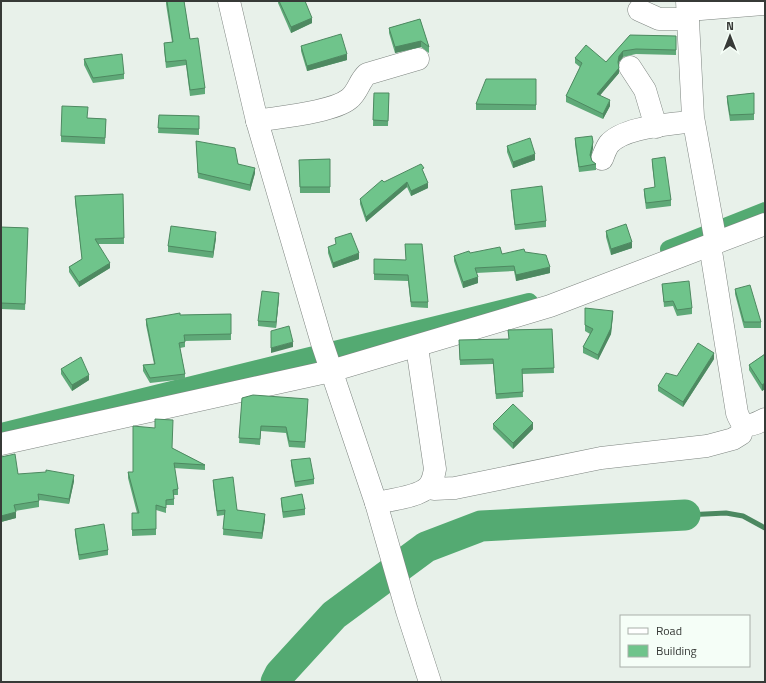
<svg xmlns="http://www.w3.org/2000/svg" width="766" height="683" viewBox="0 0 766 683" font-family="'Titillium Web',sans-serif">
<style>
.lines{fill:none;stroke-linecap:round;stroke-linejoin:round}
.stream{stroke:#4b8860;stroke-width:5}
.canal{stroke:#54aa72;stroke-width:18}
.river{stroke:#54aa72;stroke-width:31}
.minor-casing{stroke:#7e8580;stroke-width:23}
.minor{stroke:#fff;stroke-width:22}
.wall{fill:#5fa978}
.shaded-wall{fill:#4e8961}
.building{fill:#6fc48b;stroke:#4e8961}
</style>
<rect width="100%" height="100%" fill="#e8f1ea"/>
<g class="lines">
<polyline class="stream" points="685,515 726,513 743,516 765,528"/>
<g class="canal">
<polyline points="669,249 765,211"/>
<polyline points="1,432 529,302"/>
</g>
<polyline class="river" points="276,682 280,674 334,615 426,547 481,526 685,515"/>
<g class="minor-casing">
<g id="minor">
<polyline points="229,1 257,121 322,343 376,503 407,611 430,682"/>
<polyline points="687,1 693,117 716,243"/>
<polyline points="639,10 659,19 688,19"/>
<polyline points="688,10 765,4"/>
<polyline points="630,67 645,90 656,127"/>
<path d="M257 121C280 117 333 112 349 99 358 92 359 81 367 74L418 59"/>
<path d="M602 159C604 154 606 148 609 144 625 126 671 125 693 121"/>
<path d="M710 245 737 413C743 430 751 426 765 419"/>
<polyline points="1,444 331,371 550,306 765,224"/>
<polyline points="428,488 434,489 455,488 601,458 707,446 733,439 741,434 743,424"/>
<path d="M376 503C389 500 420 497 429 486 433 481 434 475 435 469L417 347"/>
</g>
</g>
<use href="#minor" class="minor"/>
</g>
<g class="wall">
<polygon points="166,1 184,1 190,39 205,88 205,94 190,96 186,65 166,68 164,49 164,43 172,42 166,4"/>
<polygon points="278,1 305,1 312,23 291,33 278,3"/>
<polygon points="420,19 429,47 429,53 421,47 395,53 389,33 389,28"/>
<polygon points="630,35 676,36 676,55 636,54 623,57 619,62 618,64 619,73 600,95 610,106 603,119 566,102 566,96 580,67 575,63 575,58 606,62"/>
<polygon points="301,46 347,60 307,71 301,51"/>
<polygon points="84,59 124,74 124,79 93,83 84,65"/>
<polygon points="536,79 536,110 476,110 476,104"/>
<polygon points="374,93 389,93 388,126 373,126"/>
<polygon points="754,93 754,120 730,121 727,102 727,96"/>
<polygon points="159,115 199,116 199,135 158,133"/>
<polygon points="88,118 106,119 105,144 61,142 61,136"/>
<polygon points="575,138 593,148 591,157 592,161 596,164 596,170 579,172 575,144"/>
<polygon points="196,141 255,173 250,191 198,178"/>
<polygon points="507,146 535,160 513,168 507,152"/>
<polygon points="330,159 330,193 300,193 299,160"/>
<polygon points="652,159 671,200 671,206 646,209 644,194 644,189 655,188 652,164"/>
<polygon points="424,173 428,188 411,196 407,187 366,222 360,204 360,199 384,182"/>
<polygon points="511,190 546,221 546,227 515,230 511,195"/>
<polygon points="123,194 124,244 98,244 110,268 79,287 69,272 69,267 82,259 75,202 75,196"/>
<polygon points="1,227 28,228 25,310 1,309"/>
<polygon points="606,231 632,248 611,255 606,237"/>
<polygon points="216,238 213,258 168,252 168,246"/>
<polygon points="405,244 428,302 428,308 411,307 408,281 374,280 374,259 406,260"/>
<polygon points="328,247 359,259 333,268 328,253"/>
<polygon points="525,252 550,273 516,281 514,271 476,273 478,283 463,288 454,261 454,256 502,254"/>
<polygon points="662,284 692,308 692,314 677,316 673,306 664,307"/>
<polygon points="735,289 761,322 761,328 744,328 735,294"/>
<polygon points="279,298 276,328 258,326 258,321"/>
<polygon points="585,308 613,316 611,334 598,360 583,353 583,347 590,334 585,331"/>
<polygon points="231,314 231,340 185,341 185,347 180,348 185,374 185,379 150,383 143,371 143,365 154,364 146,325 146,319 180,315"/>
<polygon points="552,329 554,373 522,374 523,397 496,399 493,364 460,365 459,340 509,339 508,330"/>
<polygon points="765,354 765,389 762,391 749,370 749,365"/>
<polygon points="714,359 683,407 658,391 658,386 677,376"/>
<polygon points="61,369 89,380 72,391 61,374"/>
<polygon points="242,398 308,405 305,448 289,447 286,433 261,431 260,445 239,443"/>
<polygon points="493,424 533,429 513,449 493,429"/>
<polygon points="172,448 205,465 205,470 174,468 178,489 178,495 174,495 174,505 166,505 166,513 156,510 156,535 132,536 132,513 137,513 128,478 128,472 133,472"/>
<polygon points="1,457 18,474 74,481 69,504 39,500 39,507 15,511 16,518 1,522"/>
<polygon points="291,460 314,479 314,484 295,487 291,465"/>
<polygon points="213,480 237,510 265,520 262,539 223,535 224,515 217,516 213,485"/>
<polygon points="281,498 305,509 305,515 283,518 281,503"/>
<polygon points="75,529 108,550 108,555 79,560 75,534"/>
</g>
<g class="shaded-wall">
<polygon points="312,18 312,23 291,33 291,27"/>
<polygon points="421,41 421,47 395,53 395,47"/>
<polygon points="623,51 623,57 619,62 618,67 618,62 619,56"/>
<polygon points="347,54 347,60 307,71 307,66"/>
<polygon points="619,68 619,73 597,99 597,94"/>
<polygon points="610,100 610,106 603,119 603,114"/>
<polygon points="593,142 593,148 590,160 590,155"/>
<polygon points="535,154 535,160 513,168 513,162"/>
<polygon points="255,168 255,173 250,191 250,185"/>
<polygon points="407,182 407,187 366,222 366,217"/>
<polygon points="428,183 428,188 411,196 411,191"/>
<polygon points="216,232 216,238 213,258 213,252"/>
<polygon points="632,242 632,248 611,255 611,249"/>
<polygon points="359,253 359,259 333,268 333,263"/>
<polygon points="110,263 110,268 79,287 79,282"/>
<polygon points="550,267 550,273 516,281 516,275"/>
<polygon points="478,277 478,283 463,288 463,282"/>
<polygon points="279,293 279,298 276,328 276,322"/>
<polygon points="613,311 611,334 598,360 598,355"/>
<polygon points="293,342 293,347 271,353 271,348"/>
<polygon points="714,353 714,359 683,407 683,402"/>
<polygon points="89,375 89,380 72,391 72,385"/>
<polygon points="765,383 765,389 762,391 762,385"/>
<polygon points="533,423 533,429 513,449 513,443"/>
<polygon points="74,475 74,481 69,504 69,499"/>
<polygon points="16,512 16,518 1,522 1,516"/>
<polygon points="265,514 265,520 262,539 262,533"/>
</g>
<g class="building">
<polygon points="167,1 184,1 190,39 198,38 205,88 190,90 186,60 166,62 164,43 173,42"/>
<polygon points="279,1 305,1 312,18 291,27"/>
<polygon points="420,19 429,47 421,41 395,47 389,28"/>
<polygon points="341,34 347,54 307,66 301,46"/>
<polygon points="630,35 676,36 676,50 636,49 623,51 619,56 618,62 619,68 597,94 610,100 603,114 566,96 582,63 575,58 586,45 606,62"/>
<polygon points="122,54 124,74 93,78 84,59"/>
<polygon points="486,79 536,79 536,105 476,104"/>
<polygon points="374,93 389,93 388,121 373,120"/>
<polygon points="754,93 754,114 730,115 727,96"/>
<polygon points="62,106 88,107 87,118 106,119 105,138 61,136"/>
<polygon points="159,115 199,116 199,129 158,128"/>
<polygon points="592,136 593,142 590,155 592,161 596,164 579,167 575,138"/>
<polygon points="530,138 535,154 513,162 507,146"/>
<polygon points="196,141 235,148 238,164 255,168 250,185 198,173"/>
<polygon points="665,157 671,200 646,203 644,189 655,187 652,159"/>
<polygon points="330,159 330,187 300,187 299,160"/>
<polygon points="421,164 424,168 422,169 428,183 411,191 407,182 366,217 360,199 382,180 384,182"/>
<polygon points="542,186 546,221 515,225 511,190"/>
<polygon points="123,194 124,238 95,239 110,263 79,282 69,267 82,259 75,196"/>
<polygon points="626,224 632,242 611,249 606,231"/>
<polygon points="171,226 216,232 213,252 168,246"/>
<polygon points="1,227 28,228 25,304 1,303"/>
<polygon points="351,233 359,253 333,263 328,247 336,244 335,238"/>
<polygon points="405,244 422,244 428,302 411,302 408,275 374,274 374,259 406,260"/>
<polygon points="500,247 502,254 524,249 525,252 546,255 550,267 516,275 514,266 475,268 478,277 463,282 454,256 469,251 470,253"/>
<polygon points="689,281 692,308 677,310 673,301 664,302 662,284"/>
<polygon points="750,285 761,322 744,322 735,289"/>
<polygon points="262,291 279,293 276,322 258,321"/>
<polygon points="585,308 613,311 611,328 598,355 583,347 593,329 585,325"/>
<polygon points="180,313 180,315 231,314 231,334 184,335 185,342 179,343 185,374 150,378 143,365 155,364 146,319"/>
<polygon points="289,326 293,342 271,348 271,331"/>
<polygon points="552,329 554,368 522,369 523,392 496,394 493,359 460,360 459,340 509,339 508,330"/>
<polygon points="698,343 714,353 683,402 658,386 666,373 677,376"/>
<polygon points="765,354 765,383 762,385 749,365"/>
<polygon points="81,357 89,375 72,385 61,369"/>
<polygon points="253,395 308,399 305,442 289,441 286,427 261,426 260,439 239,438 242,398"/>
<polygon points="513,404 533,423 513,443 493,424"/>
<polygon points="155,419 173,420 172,448 205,465 174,463 178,489 173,490 174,499 166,500 166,508 156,505 156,529 132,530 132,513 139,513 128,472 133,472 133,426 155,428"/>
<polygon points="15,454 18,474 46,472 46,470 74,475 69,499 38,494 39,501 14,505 16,512 1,516 1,457"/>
<polygon points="310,458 314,479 295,482 291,460"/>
<polygon points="233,477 237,510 265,514 262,533 223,529 225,510 217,511 213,480"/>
<polygon points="302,494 305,509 283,512 281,498"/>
<polygon points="104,524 108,550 79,555 75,529"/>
</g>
<rect width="766" height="683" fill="none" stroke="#373a37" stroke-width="4"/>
<rect x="620" y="615" width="130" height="52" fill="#f5fef7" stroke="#a9b0aa"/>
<rect x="628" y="628" width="20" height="6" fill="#ffffff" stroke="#a9b0aa"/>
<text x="656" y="635" font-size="12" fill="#373a37">Road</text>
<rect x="628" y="645" width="20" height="12" fill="#6fc48b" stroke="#a9b0aa"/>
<text x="656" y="655" font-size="12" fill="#373a37">Building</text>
<g transform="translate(730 36)" stroke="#f5fef7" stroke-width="3" paint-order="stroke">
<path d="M0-3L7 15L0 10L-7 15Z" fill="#373a37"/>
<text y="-6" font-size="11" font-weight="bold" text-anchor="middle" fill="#373a37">N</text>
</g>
</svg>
